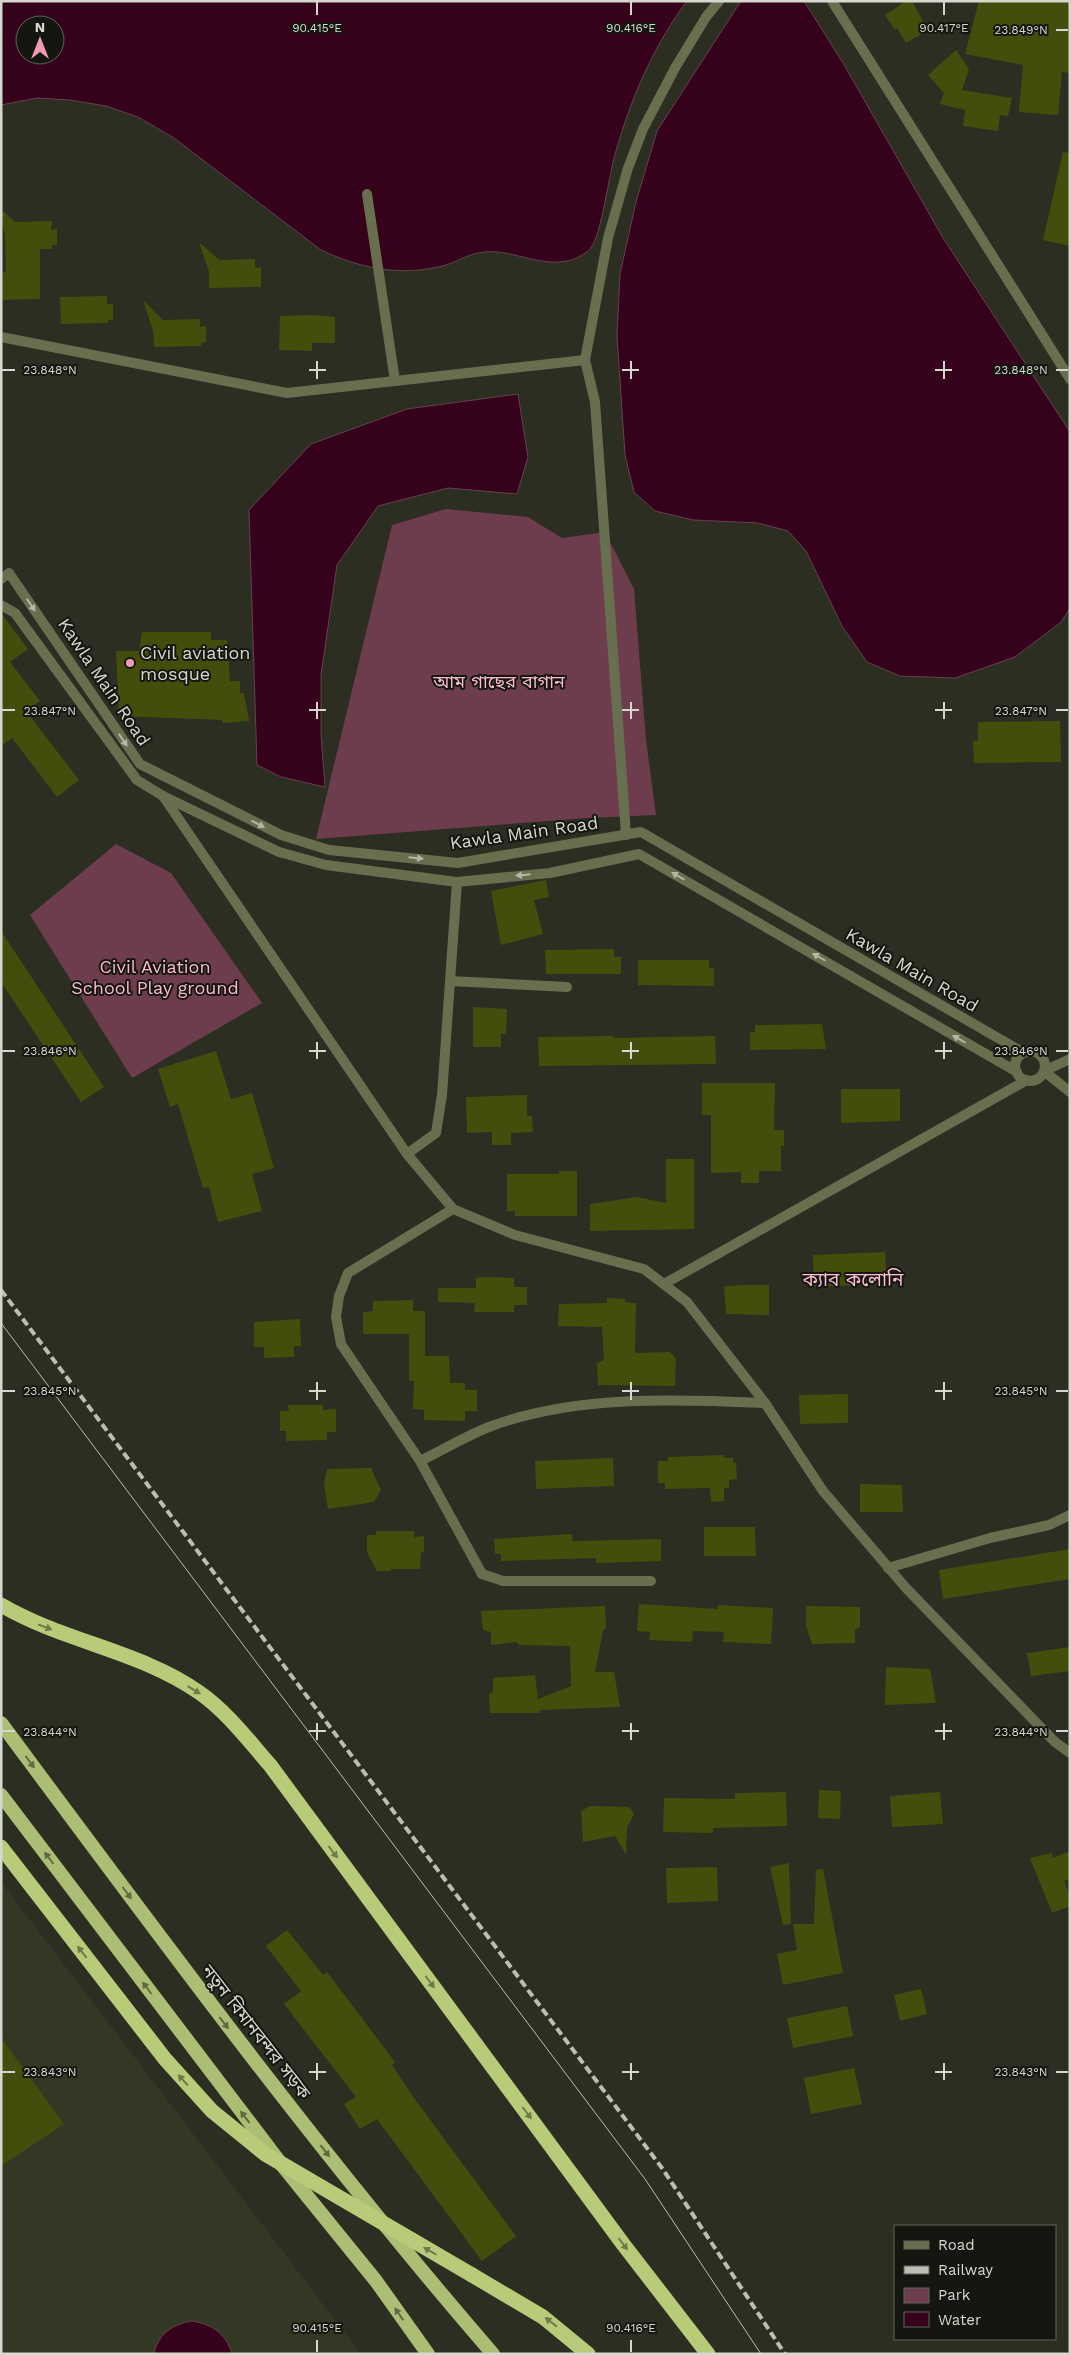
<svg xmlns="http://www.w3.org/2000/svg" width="1071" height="2355" viewBox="0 0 1071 2355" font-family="'Work Sans','Noto Sans Bengali',sans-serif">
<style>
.built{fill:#333824}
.green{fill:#6d3d4e}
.water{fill:#36011a;stroke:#664250;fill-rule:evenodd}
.building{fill:#434e0d}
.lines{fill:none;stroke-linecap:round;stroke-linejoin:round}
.minor{stroke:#676f4f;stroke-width:10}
.tertiary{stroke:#676f4f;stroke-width:10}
.trunk{stroke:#acbe74;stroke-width:14}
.motorway{stroke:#b8cb79;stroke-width:15}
.tram{stroke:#bbbeb4;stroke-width:1}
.rail{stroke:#bbbeb4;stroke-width:4;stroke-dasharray:8 4;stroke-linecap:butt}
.motorway-bridge{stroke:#b8cb79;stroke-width:15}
.oneway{fill:#b4b8a9}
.oneway2{fill:#6e7a4a}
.oneway3{fill:#606a42}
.ticks{fill:none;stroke:#d5d8cf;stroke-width:2}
.poi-dot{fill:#ef9ab7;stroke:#141610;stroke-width:2}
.labels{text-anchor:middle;stroke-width:4;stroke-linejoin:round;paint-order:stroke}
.poi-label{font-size:18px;fill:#d5d8cf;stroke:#141610;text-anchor:start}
.street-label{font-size:18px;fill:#d5d8cf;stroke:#141610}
.park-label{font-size:18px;fill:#fcb8ce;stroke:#141610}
.neighbourhood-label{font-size:19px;fill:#febdd2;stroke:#141610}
.ticks-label{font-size:12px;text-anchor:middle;fill:#d5d8cf;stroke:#141610;stroke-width:4;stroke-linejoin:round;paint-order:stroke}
</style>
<rect width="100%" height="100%" fill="#2b2e21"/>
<polygon class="built" points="1,1882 361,2354 1,2354"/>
<g class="green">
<polygon points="446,509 528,517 562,538 605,532 634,589 646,740 656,815 587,818 316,839 392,525"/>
<polygon points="116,844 171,873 262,1003 132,1078 30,915"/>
</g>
<g class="water">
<path d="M1 1H687C654 45 631 98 616 151 609 172 602 235 590 249 587 253 575 259 571 260 539 269 509 246 478 253 467 255 456 262 446 265 403 277 361 269 321 250L174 138 138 117 106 106 70 100 37 98 1 105ZM25 25H55V55H25Z"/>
<polygon points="741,1 804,1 843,63 943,238 1070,432 1070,608 1061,622 1015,657 955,678 900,676 867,662 842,626 806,551 788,531 758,523 693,520 655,511 634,492 625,455 617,336 620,274 636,202 657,131"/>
<polygon points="518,394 528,457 517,494 448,488 378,506 337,565 321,675 321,735 325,787 281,777 257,765 249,510 311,444 407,409"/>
<path d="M191 2321C212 2324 226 2333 232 2354H154C158 2334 172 2325 191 2321Z"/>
</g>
<g class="building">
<polygon points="906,1 912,1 928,30 906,43 897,28 895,30 885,15"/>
<polygon points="979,1 1070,1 1070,73 1062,72 1058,115 1019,112 1023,65 965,54"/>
<polygon points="956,50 969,69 962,90 1012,98 1008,116 1000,115 998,131 963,126 965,110 940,104 944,93 928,75"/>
<polygon points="1063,152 1070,153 1070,246 1043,240"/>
<polygon points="1,209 15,222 52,221 51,230 57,229 57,245 52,245 52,249 40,249 40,299 1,300 1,273 6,272 5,234 1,221"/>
<polygon points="199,242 219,260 255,259 255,268 261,267 261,287 209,288 209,272"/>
<polygon points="107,296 107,304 113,304 113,320 108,320 108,323 61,324 60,297"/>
<polygon points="143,300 163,320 200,319 200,327 206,326 206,342 201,343 201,346 154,347 153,331"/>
<polygon points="313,315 335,317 335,343 312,343 312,351 279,350 280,316"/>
<polygon points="1,613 28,649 10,662 40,701 26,711 79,780 57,797 12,738 1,746"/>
<polygon points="142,632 211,632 211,640 227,640 230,681 240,681 240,693 244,693 249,721 223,723 222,720 119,716 116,651 139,651"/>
<polygon points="1060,721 1061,762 974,763 973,741 978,741 978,722"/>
<polygon points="546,880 549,897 534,900 543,934 501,945 491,891"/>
<polygon points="1,931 104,1087 81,1102 1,982"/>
<polygon points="614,949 614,957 621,957 621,974 546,974 545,950"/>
<polygon points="638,960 709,960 709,968 714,968 714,986 638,985"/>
<polygon points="473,1007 507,1009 506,1034 501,1034 501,1047 473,1047"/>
<polygon points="822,1024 826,1049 750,1050 750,1032 755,1032 755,1025"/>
<polygon points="613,1036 613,1038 715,1036 716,1064 539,1066 538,1037"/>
<polygon points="216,1051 231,1099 252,1093 274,1168 252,1174 262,1211 218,1222 209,1187 203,1188 178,1104 170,1107 158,1069"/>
<polygon points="702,1083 775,1083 774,1130 784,1130 784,1146 781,1146 781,1171 759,1171 759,1183 741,1183 741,1172 711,1173 711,1115 702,1115"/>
<polygon points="841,1089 900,1089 900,1121 841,1123"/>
<polygon points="527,1095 527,1116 532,1116 533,1132 511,1133 511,1145 492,1145 492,1132 467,1133 466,1097"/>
<polygon points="666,1159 694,1159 694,1229 590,1231 590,1204 637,1197 666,1203"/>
<polygon points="559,1171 577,1171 577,1216 515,1216 515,1211 507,1211 507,1174 559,1174"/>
<polygon points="885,1252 887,1284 814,1287 813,1255"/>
<polygon points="488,1277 514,1278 514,1287 527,1287 527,1305 514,1305 514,1312 474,1312 475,1303 438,1302 438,1288 476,1288 476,1278"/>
<polygon points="746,1285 769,1285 769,1315 726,1314 724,1286"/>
<polygon points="607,1298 626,1299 625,1302 636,1303 635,1353 670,1352 676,1359 675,1386 598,1385 597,1363 604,1360 602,1327 558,1326 559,1304 607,1303"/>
<polygon points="413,1300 413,1311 425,1311 425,1356 449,1356 450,1383 465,1383 465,1390 477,1390 477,1411 465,1411 465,1421 424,1420 424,1410 413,1409 414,1381 409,1381 409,1334 363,1334 363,1312 373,1311 373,1301"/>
<polygon points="300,1319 301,1346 294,1346 294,1357 264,1358 264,1347 254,1347 254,1322"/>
<polygon points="848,1394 848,1423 800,1424 799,1395"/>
<polygon points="288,1405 323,1405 323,1410 336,1409 336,1432 327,1432 327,1440 286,1441 286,1431 280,1431 280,1411 289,1411"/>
<polygon points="724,1455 724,1458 733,1458 733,1463 736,1463 737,1479 729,1480 729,1488 724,1488 724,1501 711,1502 710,1488 665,1489 665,1483 658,1483 658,1461 668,1461 668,1457"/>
<polygon points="613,1458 614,1486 536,1489 535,1461"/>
<polygon points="371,1468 381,1490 374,1502 328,1509 324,1484 327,1469"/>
<polygon points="860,1484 902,1485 903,1512 860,1512"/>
<polygon points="704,1527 755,1527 756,1556 704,1556"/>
<polygon points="376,1531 414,1531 414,1537 424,1536 424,1551 421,1553 420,1569 391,1569 391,1571 377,1571 367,1552 367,1535 376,1535"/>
<polygon points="572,1534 573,1541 661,1539 661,1561 596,1563 596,1558 501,1561 501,1554 495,1554 494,1539"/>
<polygon points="1070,1549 1070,1579 943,1599 939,1570"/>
<polygon points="639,1604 718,1609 718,1605 773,1608 771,1644 723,1642 724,1632 693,1631 692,1642 649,1640 650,1632 637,1631"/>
<polygon points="605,1606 606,1627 603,1631 595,1672 614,1672 620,1707 540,1710 540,1713 490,1713 489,1694 493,1692 493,1678 535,1675 538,1699 571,1686 570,1646 519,1645 517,1642 491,1645 491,1632 483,1630 481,1611"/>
<polygon points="806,1606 860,1607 860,1627 855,1630 855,1643 812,1644 806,1626"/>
<polygon points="1070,1647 1070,1671 1031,1676 1027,1653"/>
<polygon points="886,1667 930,1669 936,1703 885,1705"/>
<polygon points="819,1790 841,1791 840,1819 818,1818"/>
<polygon points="786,1792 787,1826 713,1828 713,1833 663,1832 664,1798 735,1799 735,1793"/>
<polygon points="940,1792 943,1824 892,1827 890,1796"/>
<polygon points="590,1806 629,1807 634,1814 627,1827 626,1855 615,1836 583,1842 581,1811"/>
<polygon points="1070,1851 1070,1879 1064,1881 1070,1896 1070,1906 1052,1913 1030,1858 1052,1853 1053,1858"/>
<polygon points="789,1863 791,1924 783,1925 770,1867"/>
<polygon points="717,1867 718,1901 667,1903 666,1868"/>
<polygon points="823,1869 843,1973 783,1985 777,1954 797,1950 793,1924 814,1924 816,1870"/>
<polygon points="287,1930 323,1975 327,1972 395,2062 392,2065 414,2098 516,2236 482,2261 377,2119 360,2129 344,2104 356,2097 284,2004 301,1991 266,1946"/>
<polygon points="921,1989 927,2014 900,2021 894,1995"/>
<polygon points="847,2006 853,2036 793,2048 787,2018"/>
<polygon points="1,2038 64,2124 1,2166"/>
<polygon points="854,2068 862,2104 811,2114 804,2078"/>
</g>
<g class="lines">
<g class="minor">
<polyline points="832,1 1070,379"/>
<polyline points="367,194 395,381"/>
<polyline points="1,337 287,393 585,360"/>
<polyline points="163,796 407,1154 453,1209 515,1235 644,1269 687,1302 765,1403 823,1491 906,1588 1055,1742 1070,1753"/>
<polyline points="626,835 595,402 585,360 608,238 628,168 643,129 675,68 706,17 719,1"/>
<polyline points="450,981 567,987"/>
<polyline points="1070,1059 1044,1071 1070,1092"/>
<polyline points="407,1154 436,1133 442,1095 457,882"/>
<path d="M453 1209 348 1273 339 1296 336 1317 341 1344 420 1461 482 1574 420 1461C443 1450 466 1436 489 1427 573 1395 676 1399 765 1403"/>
<polyline points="664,1284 1027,1080"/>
<polyline points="888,1568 990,1538 1049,1525 1070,1515"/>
<polyline points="482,1574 503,1581 651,1581"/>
</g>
<g class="tertiary">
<polyline points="1,579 9,573 140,764 281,835 329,850 458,863 641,832 1024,1053"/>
<polyline points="1,605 15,613 137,780 163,796 279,852 326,865 457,882 550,873 639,854 1017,1072"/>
<circle cx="1030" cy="1066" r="15"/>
</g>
<g class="trunk">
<path d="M1 1723C160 1937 318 2152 493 2354"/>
<polyline points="1,1795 282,2165 376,2281 428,2354"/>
</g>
<g class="motorway">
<path d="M1 1605C64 1642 141 1651 200 1693 227 1712 248 1740 270 1765L623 2244 708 2354"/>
<polyline points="472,2275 543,2317 588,2354"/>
</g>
<polyline class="tram" points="1,1323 645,2179 761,2354"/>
<polyline class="rail" points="1,1290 662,2168 785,2354"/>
<polyline class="motorway-bridge" points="1,1847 165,2059 212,2111 265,2154 472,2275"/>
</g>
<defs><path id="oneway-solid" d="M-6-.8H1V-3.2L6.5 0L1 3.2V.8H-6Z" transform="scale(1.25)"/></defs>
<g class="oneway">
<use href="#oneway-solid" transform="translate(31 605) rotate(56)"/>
<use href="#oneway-solid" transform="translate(123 740) rotate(56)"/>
<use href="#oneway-solid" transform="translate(258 824) rotate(27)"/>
<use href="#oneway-solid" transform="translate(416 858) rotate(6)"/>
<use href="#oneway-solid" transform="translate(523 875) rotate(174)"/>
<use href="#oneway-solid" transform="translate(678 876) rotate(-150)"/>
<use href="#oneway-solid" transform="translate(819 957) rotate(-150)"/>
<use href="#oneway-solid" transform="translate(959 1039) rotate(-150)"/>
</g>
<g class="oneway2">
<use href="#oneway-solid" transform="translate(45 1627) rotate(21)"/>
<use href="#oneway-solid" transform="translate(194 1690) rotate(31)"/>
<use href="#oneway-solid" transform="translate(333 1852) rotate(53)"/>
<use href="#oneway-solid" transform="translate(82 1952) rotate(-128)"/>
<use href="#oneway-solid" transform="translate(430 1982) rotate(53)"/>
<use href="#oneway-solid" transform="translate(183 2080) rotate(-132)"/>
<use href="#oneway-solid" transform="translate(527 2113) rotate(53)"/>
<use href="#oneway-solid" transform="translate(623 2244) rotate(53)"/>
<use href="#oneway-solid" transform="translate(430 2251) rotate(-150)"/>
<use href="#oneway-solid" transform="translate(551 2322) rotate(-142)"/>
</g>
<g class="oneway3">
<use href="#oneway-solid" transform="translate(30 1762) rotate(53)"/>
<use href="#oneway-solid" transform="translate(49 1858) rotate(-127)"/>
<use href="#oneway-solid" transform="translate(127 1893) rotate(53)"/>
<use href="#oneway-solid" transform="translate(147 1988) rotate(-127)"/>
<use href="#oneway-solid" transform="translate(224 2023) rotate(52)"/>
<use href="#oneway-solid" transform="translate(245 2117) rotate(-128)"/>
<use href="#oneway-solid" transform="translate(325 2151) rotate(52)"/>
<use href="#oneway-solid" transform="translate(399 2314) rotate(-125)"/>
</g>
<path class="ticks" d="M317 2V15M631 2V15M944 2V15M1056 30H1068M317 361V379M631 361V379M944 361V379M2 370H15M309 370H326M622 370H639M935 370H952M1056 370H1068M317 702V719M631 702V719M944 702V719M2 710H15M309 710H326M622 710H639M935 710H952M1056 710H1068M317 1042V1059M631 1042V1059M944 1042V1059M2 1051H15M309 1051H326M622 1051H639M935 1051H952M1056 1051H1068M317 1382V1400M631 1382V1400M944 1382V1400M2 1391H15M309 1391H326M622 1391H639M935 1391H952M1056 1391H1068M317 1723V1740M631 1723V1740M944 1723V1740M2 1731H15M309 1731H326M622 1731H639M935 1731H952M1056 1731H1068M317 2063V2080M631 2063V2080M944 2063V2080M2 2072H15M309 2072H326M622 2072H639M935 2072H952M1056 2072H1068M317 2340V2352M631 2340V2352"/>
<circle class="poi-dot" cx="130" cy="663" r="5"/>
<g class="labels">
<g class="poi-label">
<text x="140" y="659">Civil aviation<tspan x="140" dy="21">mosque</tspan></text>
</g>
<g class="street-label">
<text transform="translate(104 682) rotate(56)" y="6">Kawla Main Road</text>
<text transform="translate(524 833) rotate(-8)" y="6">Kawla Main Road</text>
<text transform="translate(912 970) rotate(30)" y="6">Kawla Main Road</text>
<text transform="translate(256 2032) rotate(52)" y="6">নতুন বিমানবন্দর সড়ক</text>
</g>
<g class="park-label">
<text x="499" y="688">আম গাছের বাগান</text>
<text x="155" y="973">Civil Aviation<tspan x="155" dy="21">School Play ground</tspan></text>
</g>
<g class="neighbourhood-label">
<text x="853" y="1286">ক্যাব কলোনি</text>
</g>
</g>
<g class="ticks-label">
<text x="317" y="32">90.415°E</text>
<text x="631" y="32">90.416°E</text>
<text x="944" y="32">90.417°E</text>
<text x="1021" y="34">23.849°N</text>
<text x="50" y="374">23.848°N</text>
<text x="1021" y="374">23.848°N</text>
<text x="50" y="715">23.847°N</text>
<text x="1021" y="715">23.847°N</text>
<text x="50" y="1055">23.846°N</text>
<text x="1021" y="1055">23.846°N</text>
<text x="50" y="1395">23.845°N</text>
<text x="1021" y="1395">23.845°N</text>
<text x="50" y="1736">23.844°N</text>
<text x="1021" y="1736">23.844°N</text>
<text x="50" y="2076">23.843°N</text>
<text x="1021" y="2076">23.843°N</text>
<text x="317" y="2332">90.415°E</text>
<text x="631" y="2332">90.416°E</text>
</g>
<rect width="1071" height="2355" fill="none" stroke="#d5d8cf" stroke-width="5"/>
<rect x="894" y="2225" width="162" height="115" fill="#141610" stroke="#61645c"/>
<rect x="904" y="2241" width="25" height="8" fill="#676f4f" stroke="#61645c"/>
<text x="938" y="2250" font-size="15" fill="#d5d8cf">Road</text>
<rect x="904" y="2266" width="25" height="8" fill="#bbbeb4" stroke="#61645c"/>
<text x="938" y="2275" font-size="15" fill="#d5d8cf">Railway</text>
<rect x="904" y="2288" width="25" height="15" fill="#6d3d4e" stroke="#61645c"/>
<text x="938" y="2300" font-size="15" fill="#d5d8cf">Park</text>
<rect x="904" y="2312" width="25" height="15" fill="#36011a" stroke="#61645c"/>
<text x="938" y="2325" font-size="15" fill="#d5d8cf">Water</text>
<g transform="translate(40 40)"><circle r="24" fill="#141610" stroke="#61645c"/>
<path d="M0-4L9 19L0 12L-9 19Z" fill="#ef9ab7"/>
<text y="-8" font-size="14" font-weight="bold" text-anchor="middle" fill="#d5d8cf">N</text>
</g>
</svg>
